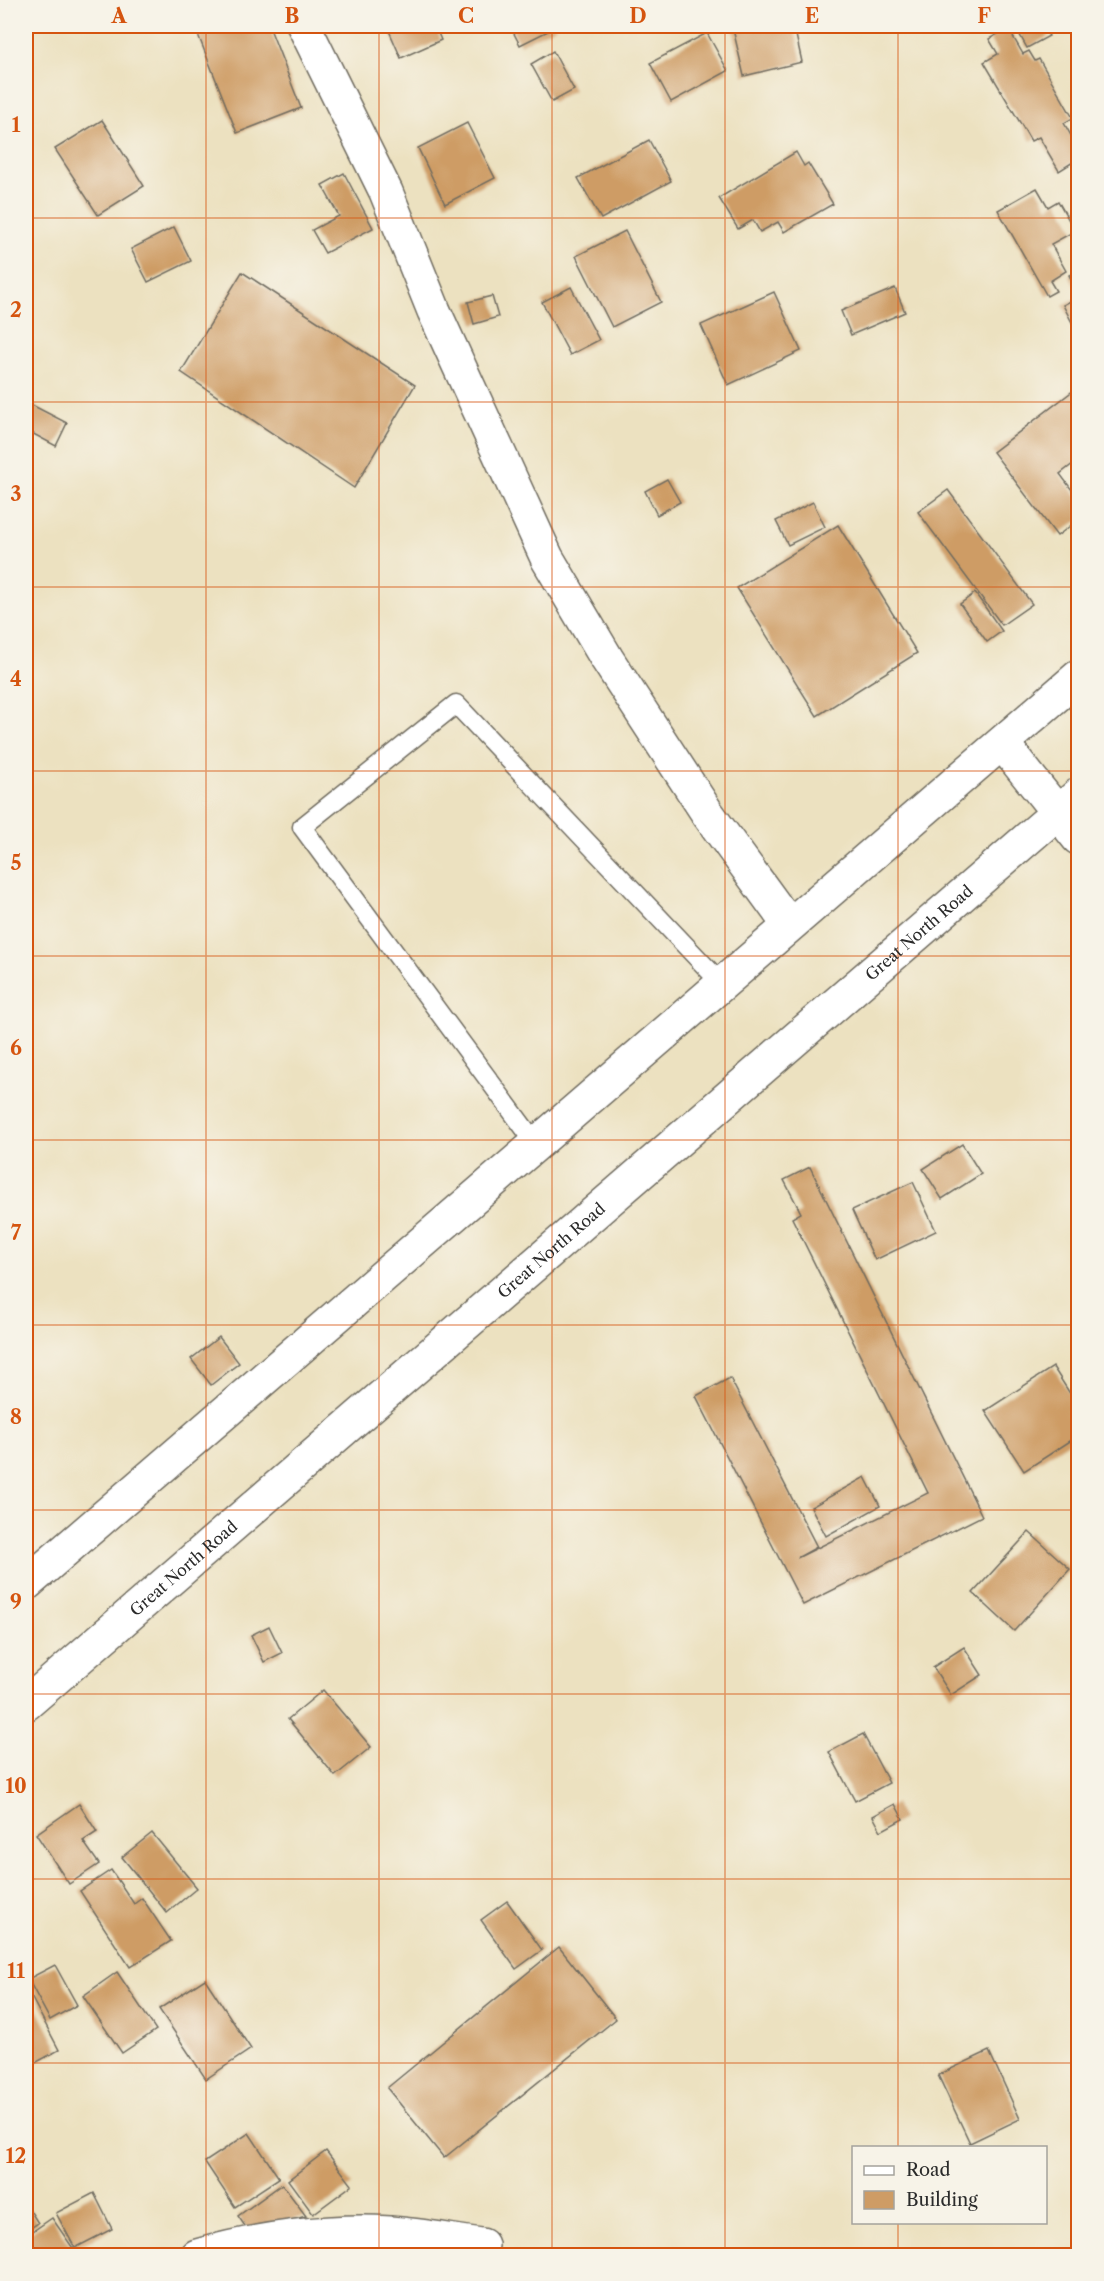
<svg xmlns="http://www.w3.org/2000/svg" width="1104" height="2281" viewBox="0 0 1104 2281" font-family="'Libre Caslon Text',serif">
<style>
.building{fill:#ce9c65}
.lines{fill:none;stroke-linecap:round;stroke-linejoin:round}
.lane-casing{stroke:#6f6b5f;stroke-width:21}
.street-casing{stroke:#6f6b5f;stroke-width:36}
.highway-casing{stroke:#6f6b5f;stroke-width:36}
.lane{stroke:#fff;stroke-width:18}
.street{stroke:#fff;stroke-width:33}
.highway{stroke:#fff;stroke-width:33}
.grid{fill:none;stroke:#d5540f;stroke-width:1.5;stroke-opacity:0.55}
.labels{text-anchor:middle;stroke-width:6;stroke-linejoin:round;paint-order:stroke}
.street-label{font-size:16px;fill:#2b2b2b;stroke:#f7f3e8}
.neatline{fill:none;stroke:#d5540f;stroke-width:2}
.grid-label{font-size:20px;text-anchor:middle;font-weight:bold;fill:#d5540f}
</style>
<rect width="100%" height="100%" fill="#f7f3e8"/>
<filter id="ink" filterUnits="userSpaceOnUse"><feTurbulence type="fractalNoise" baseFrequency=".0167" numOctaves="2"/><feDisplacementMap in="SourceGraphic" scale="12" xChannelSelector="R" yChannelSelector="G"/><feConvolveMatrix kernelMatrix="1 2 1 2 8 2 1 2 1" color-interpolation-filters="sRGB"/></filter>
<filter id="wash" filterUnits="userSpaceOnUse"><feTurbulence type="fractalNoise" baseFrequency=".008" numOctaves="4" result="noise"/><feDisplacementMap in="SourceGraphic" scale="24" xChannelSelector="R" yChannelSelector="G"/><feGaussianBlur stdDeviation="1.35" result="paint"/><feColorMatrix in="noise" values="0 0 0 0 0 0 0 0 0 0 0 0 0 0 0 0 0 1.4 0 .05"/><feComposite in="paint" operator="in"/></filter>
<g filter="url(#wash)">
<rect width="100%" height="100%" fill="#ece1c0"/>
<g id="blocks">
<g class="building">
<polygon points="213,26 269,26 301,108 237,133 197,32"/>
<polygon points="387,26 435,26 441,40 401,58"/>
<polygon points="510,26 555,26 556,27 520,45"/>
<polygon points="748,26 794,26 802,62 744,76 733,29"/>
<polygon points="1015,26 1043,26 1049,36 1027,48"/>
<polygon points="1008,28 1023,54 1029,51 1035,61 1039,59 1073,118 1064,123 1078,148 1078,159 1059,171 1039,137 1031,141 984,62 998,54 989,39"/>
<polygon points="707,33 728,71 671,102 650,63"/>
<polygon points="553,51 574,90 552,102 531,64"/>
<polygon points="102,120 144,186 98,215 55,149"/>
<polygon points="467,123 495,178 445,204 418,148"/>
<polygon points="649,140 671,181 601,219 578,178"/>
<polygon points="796,152 804,166 808,163 833,204 784,232 778,222 760,232 753,220 738,229 719,198"/>
<polygon points="344,173 373,228 325,253 312,230 339,216 322,185"/>
<polygon points="1037,188 1048,207 1058,201 1075,231 1051,244 1066,271 1050,281 1056,291 1047,296 998,210"/>
<polygon points="174,227 191,261 148,282 131,249"/>
<polygon points="625,231 661,302 612,327 576,256"/>
<polygon points="1078,271 1078,293 1069,275"/>
<polygon points="242,272 415,385 354,488 181,372"/>
<polygon points="571,287 599,340 570,355 542,302"/>
<polygon points="895,288 905,312 851,335 841,311"/>
<polygon points="774,292 801,351 728,385 701,325"/>
<polygon points="492,296 498,317 474,324 468,302"/>
<polygon points="1078,297 1078,334 1063,305"/>
<polygon points="1078,387 1078,460 1060,474 1078,498 1078,520 1057,536 993,452"/>
<polygon points="26,402 67,423 56,446 26,430"/>
<polygon points="667,479 680,502 657,515 645,491"/>
<polygon points="948,490 1032,604 1002,625 918,512"/>
<polygon points="813,502 825,527 788,545 776,521"/>
<polygon points="838,525 917,653 817,716 737,588"/>
<polygon points="975,593 1002,631 987,642 960,604"/>
<polygon points="962,1144 981,1174 942,1199 923,1169"/>
<polygon points="810,1167 982,1516 803,1605 696,1396 730,1378 817,1547 797,1558 928,1493 792,1218 801,1213 784,1180"/>
<polygon points="913,1182 936,1231 875,1260 852,1210"/>
<polygon points="219,1337 239,1363 211,1385 191,1359"/>
<polygon points="1053,1367 1078,1406 1078,1436 1024,1471 985,1411"/>
<polygon points="865,1477 880,1506 826,1536 811,1507"/>
<polygon points="1029,1532 1070,1569 1014,1631 973,1593"/>
<polygon points="269,1626 282,1653 264,1662 251,1635"/>
<polygon points="964,1647 982,1675 951,1695 933,1667"/>
<polygon points="323,1690 371,1747 335,1776 288,1719"/>
<polygon points="863,1734 889,1783 855,1801 829,1752"/>
<polygon points="79,1804 97,1832 83,1841 99,1864 69,1884 36,1834"/>
<polygon points="895,1804 903,1819 881,1831 873,1816"/>
<polygon points="152,1833 197,1888 167,1913 122,1857"/>
<polygon points="111,1870 134,1904 142,1898 171,1941 130,1967 80,1891"/>
<polygon points="507,1901 542,1950 516,1969 481,1920"/>
<polygon points="559,1947 616,2019 444,2158 387,2088"/>
<polygon points="55,1965 77,2005 50,2020 28,1979"/>
<polygon points="117,1972 156,2030 122,2053 83,1996"/>
<polygon points="205,1979 251,2049 206,2079 159,2009"/>
<polygon points="26,1987 59,2050 26,2068"/>
<polygon points="989,2051 1020,2119 970,2143 938,2075"/>
<polygon points="249,2133 279,2178 235,2207 205,2162"/>
<polygon points="326,2151 352,2185 313,2214 288,2180"/>
<polygon points="282,2184 306,2216 249,2232 238,2216"/>
<polygon points="94,2193 112,2229 75,2248 56,2213"/>
<polygon points="26,2204 38,2223 26,2231"/>
<polygon points="52,2218 77,2254 26,2256 26,2236"/>
<polygon points="387,2241 388,2256 312,2256 311,2247"/>
</g>
</g>
</g>
<g filter="url(#ink)">
<use href="#blocks" fill-opacity="0" stroke="#6f6b5f" stroke-width="1.5"/>
<g class="lines">
<g class="lane-casing">
<polyline id="lane" points="536,1144 302,827 456,704 722,984"/>
</g>
<g class="street-casing">
<g id="street">
<polyline points="304,26 386,192 434,311 547,558 607,659 708,814 789,925"/>
<polyline points="1002,743 1078,838"/>
<path d="M197 2256C254 2239 330 2229 390 2233 420 2235 451 2241 482 2245"/>
</g>
</g>
<g class="highway-casing">
<g id="highway">
<polyline points="26,1584 1078,677"/>
<path id="s1" d="M26 1704 1078 795"/>
</g>
</g>
<use href="#lane" class="lane"/>
<use href="#street" class="street"/>
<use href="#highway" class="highway"/>
</g>
</g>
<path class="grid" d="M206 26V2256M379 26V2256M552 26V2256M725 26V2256M898 26V2148M26 218H1078M26 402H1078M26 587H1078M26 771H1078M26 956H1078M26 1140H1078M26 1325H1078M26 1510H1078M26 1694H1078M26 1879H1078M26 2063H1078M898 2222V2256"/>
<g class="labels">
<g class="street-label">
<text dy="6" stroke="none"><textPath href="#s1" startOffset="1180">Great North Road</textPath></text>
<text dy="6" stroke="none"><textPath href="#s1" startOffset="694">Great North Road</textPath></text>
<text dy="6" stroke="none"><textPath href="#s1" startOffset="208">Great North Road</textPath></text>
</g>
</g>
<rect width="1104" height="2281" fill="none" stroke="#f7f3e8" stroke-width="66"/>
<rect x="852" y="2146" width="195" height="78" fill="#f7f3e8" stroke="#a5a39c" stroke-width="1.5"/>
<rect x="864" y="2166" width="30" height="9" fill="#ffffff" stroke="#a5a39c" stroke-width="1.5"/>
<text x="906" y="2176" font-size="18" fill="#2b2b2b">Road</text>
<rect x="864" y="2191" width="30" height="18" fill="#ce9c65" stroke="#a5a39c" stroke-width="1.5"/>
<text x="906" y="2206" font-size="18" fill="#2b2b2b">Building</text>
<rect x="33" y="33" width="1038" height="2215" class="neatline"/>
<g class="grid-label">
<text x="119" y="23">A</text>
<text x="292" y="23">B</text>
<text x="466" y="23">C</text>
<text x="638" y="23">D</text>
<text x="812" y="23">E</text>
<text x="984" y="23">F</text>
<text x="16" y="132">1</text>
<text x="16" y="317">2</text>
<text x="16" y="501">3</text>
<text x="16" y="686">4</text>
<text x="16" y="870">5</text>
<text x="16" y="1055">6</text>
<text x="16" y="1240">7</text>
<text x="16" y="1424">8</text>
<text x="16" y="1609">9</text>
<text x="16" y="1793">10</text>
<text x="16" y="1978">11</text>
<text x="16" y="2163">12</text>
</g>
</svg>
